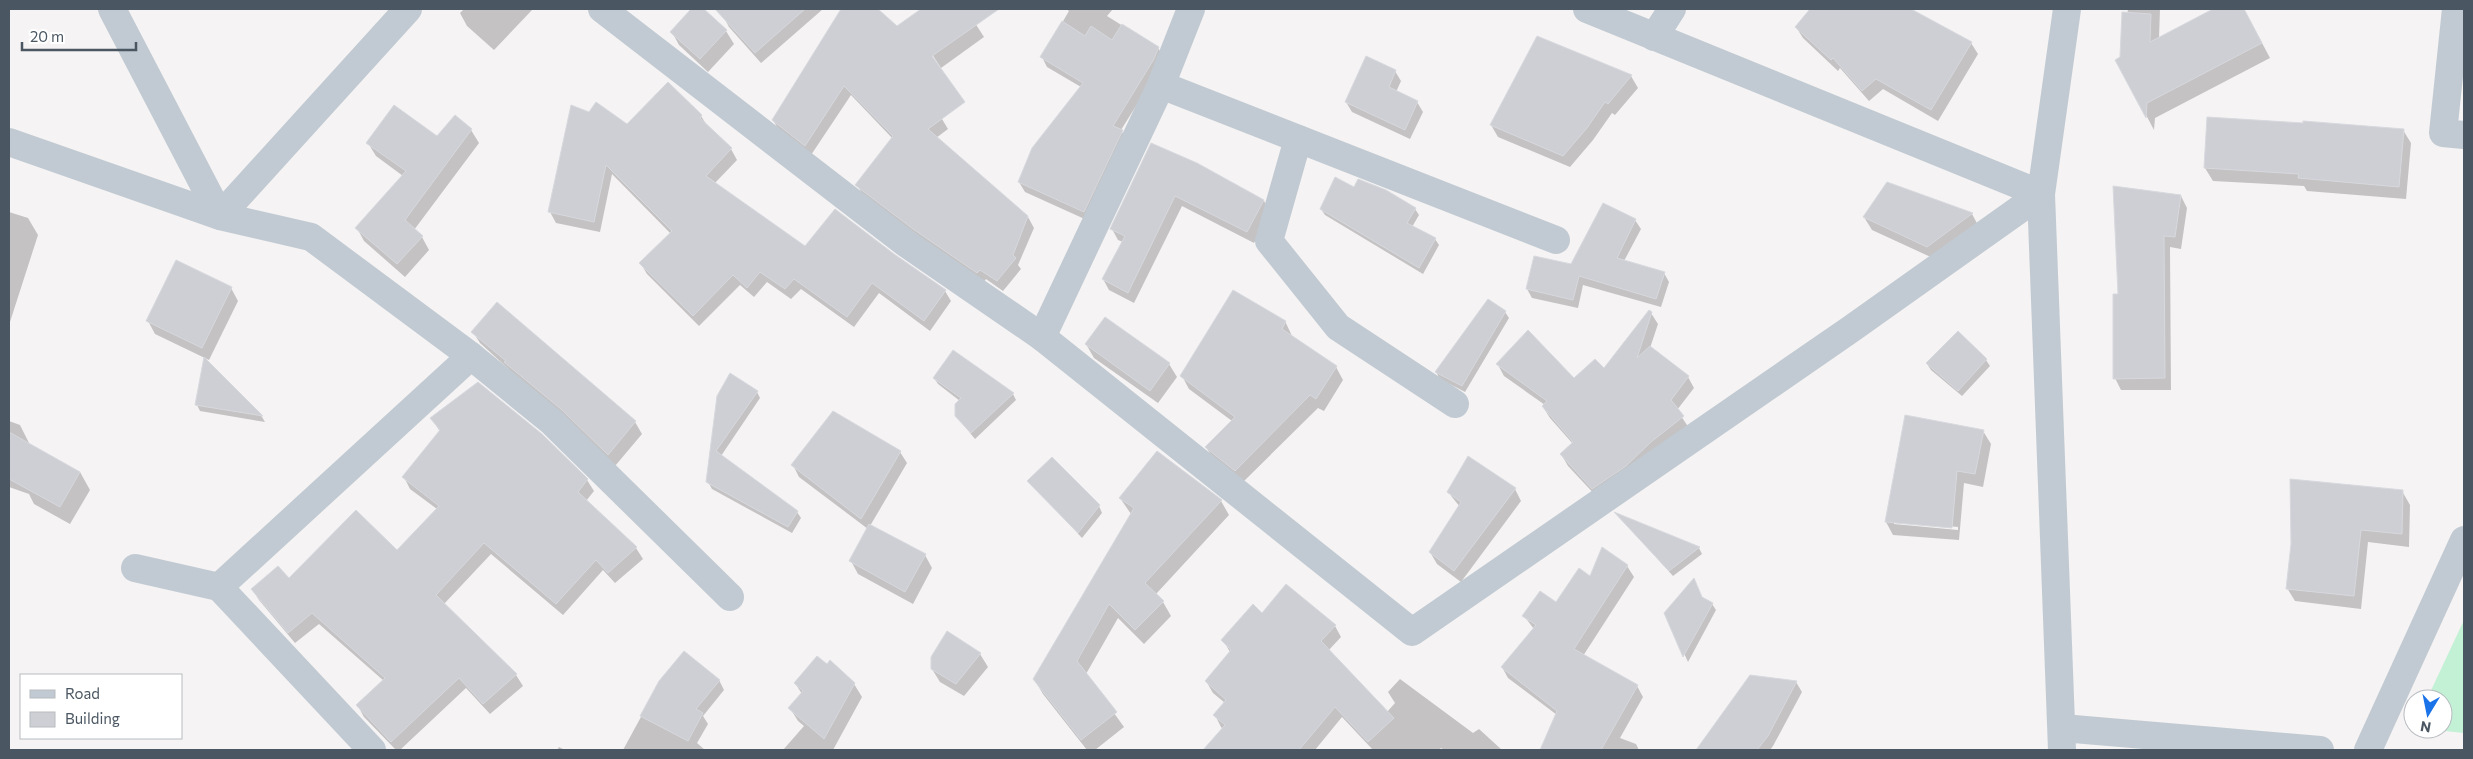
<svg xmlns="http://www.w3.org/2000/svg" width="2473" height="759" viewBox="0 0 2473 759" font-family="Commissioner,sans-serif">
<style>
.green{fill:#c3f1d5}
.shadow{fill:#0003;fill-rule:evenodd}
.building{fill:#cdcfd5;stroke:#d7d9de}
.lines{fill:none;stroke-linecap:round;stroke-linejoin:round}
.minor{stroke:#c1cad2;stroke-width:28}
</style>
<rect width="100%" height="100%" fill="#f5f3f3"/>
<polygon class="green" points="2464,620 2464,733 2426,729 2443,729 2443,699 2427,699"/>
<g class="shadow">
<polygon points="464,9 533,9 494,50 467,26 460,13"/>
<polygon points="693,9 702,9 726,31 734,44 708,72 679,45 672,32"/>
<polygon points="732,9 823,9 761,63 729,27 723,16"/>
<polygon points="923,9 966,9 984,37 941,68 909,19"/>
<polygon points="1066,9 1113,9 1107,16 1158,48 1164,57 1159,69 1121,130 1127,141 1089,221 1025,192 1019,182 1081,87 1047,67 1042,57 1069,11"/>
<polygon points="1812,9 1909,9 1971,43 1978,54 1938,121 1883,89 1869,101 1840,68 1838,71 1803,38 1796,27"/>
<polygon points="2128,9 2160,9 2159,38 2215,9 2244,9 2270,58 2155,118 2154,130 2117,60 2121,58"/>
<polygon points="839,13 942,119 948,129 936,138 1028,217 1034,228 1018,265 1021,269 1003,291 986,279 983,283 863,195 857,185 893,139 851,95 811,155 779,130 773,120"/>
<polygon points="1538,38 1631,76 1638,88 1615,115 1612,113 1593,140 1570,167 1498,137 1491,125"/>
<polygon points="1395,71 1401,81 1396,92 1417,102 1423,112 1410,139 1352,112 1346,102"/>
<polygon points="668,84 701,116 708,127 731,149 737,160 714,184 805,247 894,255 945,291 951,301 930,331 879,293 854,327 801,289 791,299 767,282 754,297 740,285 699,326 647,274 641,264 671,234 612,174 600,232 556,223 550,212"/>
<polygon points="471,130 479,143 414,230 422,237 429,250 405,277 364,241 357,228 403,176 376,156 368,143 437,137"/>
<polygon points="2403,130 2411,143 2406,199 2307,191 2304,186 2213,181 2205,168"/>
<polygon points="1152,144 1264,201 1270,212 1254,243 1182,206 1134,303 1109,290 1103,279 1123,242 1118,240 1112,229"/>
<polygon points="1887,184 1972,214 1979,227 1935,259 1872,230 1864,217"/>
<polygon points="1355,188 1415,209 1419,215 1412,227 1435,239 1439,245 1423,274 1325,215 1321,209"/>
<polygon points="2181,196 2187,208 2181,249 2170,247 2171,390 2121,390 2115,378 2120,295"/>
<polygon points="1603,204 1635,220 1641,229 1624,261 1664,273 1669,282 1661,307 1583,285 1578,308 1532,298 1527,289 1572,266"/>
<polygon points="9,212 28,218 38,235 9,325"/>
<polygon points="231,288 238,301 209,360 155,334 148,321"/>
<polygon points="497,304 635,422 642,434 615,466 480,343 473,332"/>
<polygon points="1505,312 1509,318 1465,392 1440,379 1436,372"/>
<polygon points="1651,313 1658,324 1650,348 1688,377 1694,388 1677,410 1689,428 1599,499 1568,466 1561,454 1573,444 1550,418 1543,407 1545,405 1504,376 1498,365 1574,379 1604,370"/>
<polygon points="1105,318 1169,364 1177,377 1158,403 1094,358 1086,344"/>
<polygon points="1285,321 1292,336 1336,367 1343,380 1324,411 1318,408 1242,483 1214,460 1206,447 1232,421 1189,389 1182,376"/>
<polygon points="1958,333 1986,360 1990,366 1962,396 1931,370 1927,364"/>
<polygon points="205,359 262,417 265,422 200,411 197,405"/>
<polygon points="934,378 1013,394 1016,400 975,439 956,416 960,401 938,384"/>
<polygon points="757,392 760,398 721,456 797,512 801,518 792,533 712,489 708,482 718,396"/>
<polygon points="432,418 541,435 587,480 594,491 586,501 636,548 643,559 615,583 603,570 563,615 491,554 444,604 516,675 523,686 490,714 466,688 400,750 396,750 364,717 358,706 384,681 319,624 295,643 259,600 252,589 397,552 437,509 410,489 404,477 440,432"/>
<polygon points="9,421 20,425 30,445 80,472 90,490 70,524 34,504 29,494 9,487"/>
<path d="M1983 431 1991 444 1983 487 1964 483 1959 540 1893 535 1886 522ZM1894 521 1958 527V530L1894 524Z"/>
<polygon points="900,452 907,463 870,526 925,555 932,568 913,604 858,574 851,561 868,529 799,477 793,465"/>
<polygon points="1029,481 1099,506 1102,513 1082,538"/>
<polygon points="1515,489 1521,501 1461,582 1437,564 1430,552 1460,507 1448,492"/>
<polygon points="2402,491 2410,505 2409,547 2368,542 2361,609 2295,601 2287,588"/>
<polygon points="1120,498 1221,501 1229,515 1156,594 1163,602 1171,616 1144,644 1118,618 1086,674 1124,727 1095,750 1087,750 1043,694 1034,679 1131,514"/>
<polygon points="1617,514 1699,548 1702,554 1673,576"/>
<polygon points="1602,549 1627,566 1634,577 1583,656 1637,686 1643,697 1620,738 1636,744 1639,750 1541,750 1557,715 1508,678 1502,667 1534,629 1524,616 1556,604 1591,578"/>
<polygon points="1702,598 1712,604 1716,610 1688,662 1666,613"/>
<polygon points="1262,614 1335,626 1341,637 1328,651 1387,712 1395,703 1388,692 1400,679 1473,733 1479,729 1502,750 1444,750 1441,748 1439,750 1373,750 1342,717 1315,750 1248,750 1231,738 1221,727 1215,715 1225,703 1213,693 1206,681 1230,652 1223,640"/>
<polygon points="948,632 980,654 988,667 964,696 940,682 932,669"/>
<polygon points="1750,676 1796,682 1802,692 1773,746 1770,750 1698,750"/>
<polygon points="719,680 724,690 703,716 708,724 697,743 705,750 623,750 660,682"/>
<polygon points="795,683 854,684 862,697 833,750 783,750 804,726 798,721 790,708 802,694"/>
<polygon points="559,747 565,750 557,750"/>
</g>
<g class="building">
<polygon points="691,9 704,9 727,30 700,59 670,32"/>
<polygon points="715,9 805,9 755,53"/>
<polygon points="841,9 878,9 897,26 921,9 999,9 932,56 965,102 928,129 1028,216 1013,255 1016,258 997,281 980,270 977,273 913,229 855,185 893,136 844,86 805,146 772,120"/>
<polygon points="1810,9 1911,9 1972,42 1931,110 1876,79 1862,91 1833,58 1831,60 1795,27"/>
<polygon points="2213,9 2244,9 2262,43 2147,103 2146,118 2115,60 2120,57 2122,12 2151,14 2150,42"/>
<polygon points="1062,21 1085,36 1091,26 1112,40 1122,24 1159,47 1154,59 1113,126 1123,130 1084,212 1018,182 1032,148 1083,83 1040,57"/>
<polygon points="1537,36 1632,75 1608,104 1605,102 1587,128 1563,156 1490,125"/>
<polygon points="1366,56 1396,70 1389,87 1418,101 1405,130 1345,102"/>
<polygon points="668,82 702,115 700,118 732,148 706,176 805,246 835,209 894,254 946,290 924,321 872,283 847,317 794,279 785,289 760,272 747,288 733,275 693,316 639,263 672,231 606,165 594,222 548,212 571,105 589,112 596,102 627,124"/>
<polygon points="394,105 437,136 455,115 472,129 405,220 423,236 397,264 355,228 406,171 366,143"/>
<polygon points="2207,117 2303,123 2303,121 2404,129 2399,187 2298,178 2299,174 2204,168"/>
<polygon points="1151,143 1197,163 1264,200 1247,232 1175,196 1128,293 1102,279 1125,236 1110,229"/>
<polygon points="1335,177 1354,187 1358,179 1386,190 1416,208 1407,223 1436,238 1419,268 1320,209"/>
<polygon points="1887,182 1973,213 1927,247 1863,217"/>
<polygon points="2113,186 2181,195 2175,237 2164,236 2165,378 2113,379 2113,294 2118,294"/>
<polygon points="1603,203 1636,219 1617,258 1665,272 1656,299 1579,276 1573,300 1526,289 1534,256 1571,264"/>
<polygon points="176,260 232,287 202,348 146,321"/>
<polygon points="1233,290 1286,321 1282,329 1337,366 1316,399 1310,395 1235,471 1205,447 1235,417 1180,376"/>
<polygon points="1488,299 1506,311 1462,386 1435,372"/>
<polygon points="497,302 636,421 608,455 562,410 504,362 506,361 471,332"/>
<polygon points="1649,310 1652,312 1637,358 1650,346 1689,376 1671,400 1684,416 1651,442 1626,466 1592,489 1560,454 1573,442 1542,406 1547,401 1496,364 1528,330 1574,378 1595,359 1604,368"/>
<polygon points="1105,317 1170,363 1150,391 1085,344"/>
<polygon points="1958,331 1987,359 1958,391 1926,363"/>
<polygon points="953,350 1014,393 971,433 955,416 955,404 961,398 933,378"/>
<polygon points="204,357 263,416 195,405"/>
<polygon points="730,373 758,391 716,451 798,511 788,527 706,482 717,396"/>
<polygon points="478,382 542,434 588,479 578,492 637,547 608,573 596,560 556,604 484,543 436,595 517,674 483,704 459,678 391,742 356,705 385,678 312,613 288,633 251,589 278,566 289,578 356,510 397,550 439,506 402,477 440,430 430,418"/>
<polygon points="833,411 901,451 861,519 791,465"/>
<polygon points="1905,415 1984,430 1975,474 1957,471 1952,528 1885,522"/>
<polygon points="9,432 80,472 60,507 9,479"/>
<polygon points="1157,451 1222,500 1145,583 1164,601 1135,630 1109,604 1077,661 1117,712 1081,740 1033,679 1134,508 1119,498"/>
<polygon points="1468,456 1516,488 1454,571 1429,552 1461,502 1447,492"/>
<polygon points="1052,457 1100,505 1078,533 1027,481"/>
<polygon points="2290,479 2403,490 2402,534 2361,530 2354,596 2286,589 2291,544"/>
<polygon points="1614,512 1700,547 1669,571"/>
<polygon points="869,524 926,554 905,592 849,561"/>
<polygon points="1602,547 1628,565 1574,649 1638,685 1601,750 1540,750 1557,711 1501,667 1536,625 1522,616 1540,591 1556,602 1579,568 1590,576"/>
<polygon points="1694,578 1702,597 1713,603 1683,657 1664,613"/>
<polygon points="1286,584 1336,625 1321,641 1394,718 1368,742 1335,707 1299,750 1203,750 1225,725 1213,715 1226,700 1205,681 1231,650 1221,640 1253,604 1262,613"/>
<polygon points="947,631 981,653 956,684 931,669 931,657"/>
<polygon points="684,651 720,680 696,709 703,713 688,741 640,716 659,681"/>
<polygon points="817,656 827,664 830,660 855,683 824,739 788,708 803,691 794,683"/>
<polygon points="1750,675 1797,681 1768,736 1757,750 1696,750"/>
</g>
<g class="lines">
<g class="minor">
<polyline points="112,9 220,216 408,9"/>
<polyline points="602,9 904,242 1042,337 1412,632 1851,329 2041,194"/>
<polyline points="1587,9 2041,194"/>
<polyline points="2456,9 2443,133 2464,135"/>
<polyline points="1654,37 1672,9"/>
<polyline points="1161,85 1556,240"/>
<polyline points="1298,139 1269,241 1338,327 1455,404"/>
<polyline points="9,142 220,216 311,237 471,356 552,422 730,597"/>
<polyline points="1042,337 1161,85 1191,9"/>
<polyline points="135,568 219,587 372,750"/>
<polyline points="219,587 471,356"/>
<polyline points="2062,728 2320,750"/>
<polyline points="2062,750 2041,194 2067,9"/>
<polyline points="2368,750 2464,540"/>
</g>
</g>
<rect width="2473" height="759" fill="none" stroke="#4a5661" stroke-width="20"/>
<rect x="20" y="674" width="162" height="65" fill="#ffffff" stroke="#b7bbc0"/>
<rect x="30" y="690" width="25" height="8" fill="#c1cad2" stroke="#b7bbc0"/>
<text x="65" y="699" font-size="15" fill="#4a5661">Road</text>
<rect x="30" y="712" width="25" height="15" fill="#cdcfd5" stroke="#b7bbc0"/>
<text x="65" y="724" font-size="15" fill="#4a5661">Building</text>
<g transform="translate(2428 714) rotate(190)"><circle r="24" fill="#ffffff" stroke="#b7bbc0"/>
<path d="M0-4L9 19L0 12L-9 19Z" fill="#1a73e8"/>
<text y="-8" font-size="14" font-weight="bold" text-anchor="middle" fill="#4a5661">N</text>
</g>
<path d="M22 42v8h114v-8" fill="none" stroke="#4a5661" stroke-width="2.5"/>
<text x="30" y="42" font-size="15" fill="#4a5661" stroke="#ffffff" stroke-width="4" paint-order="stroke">20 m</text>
</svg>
